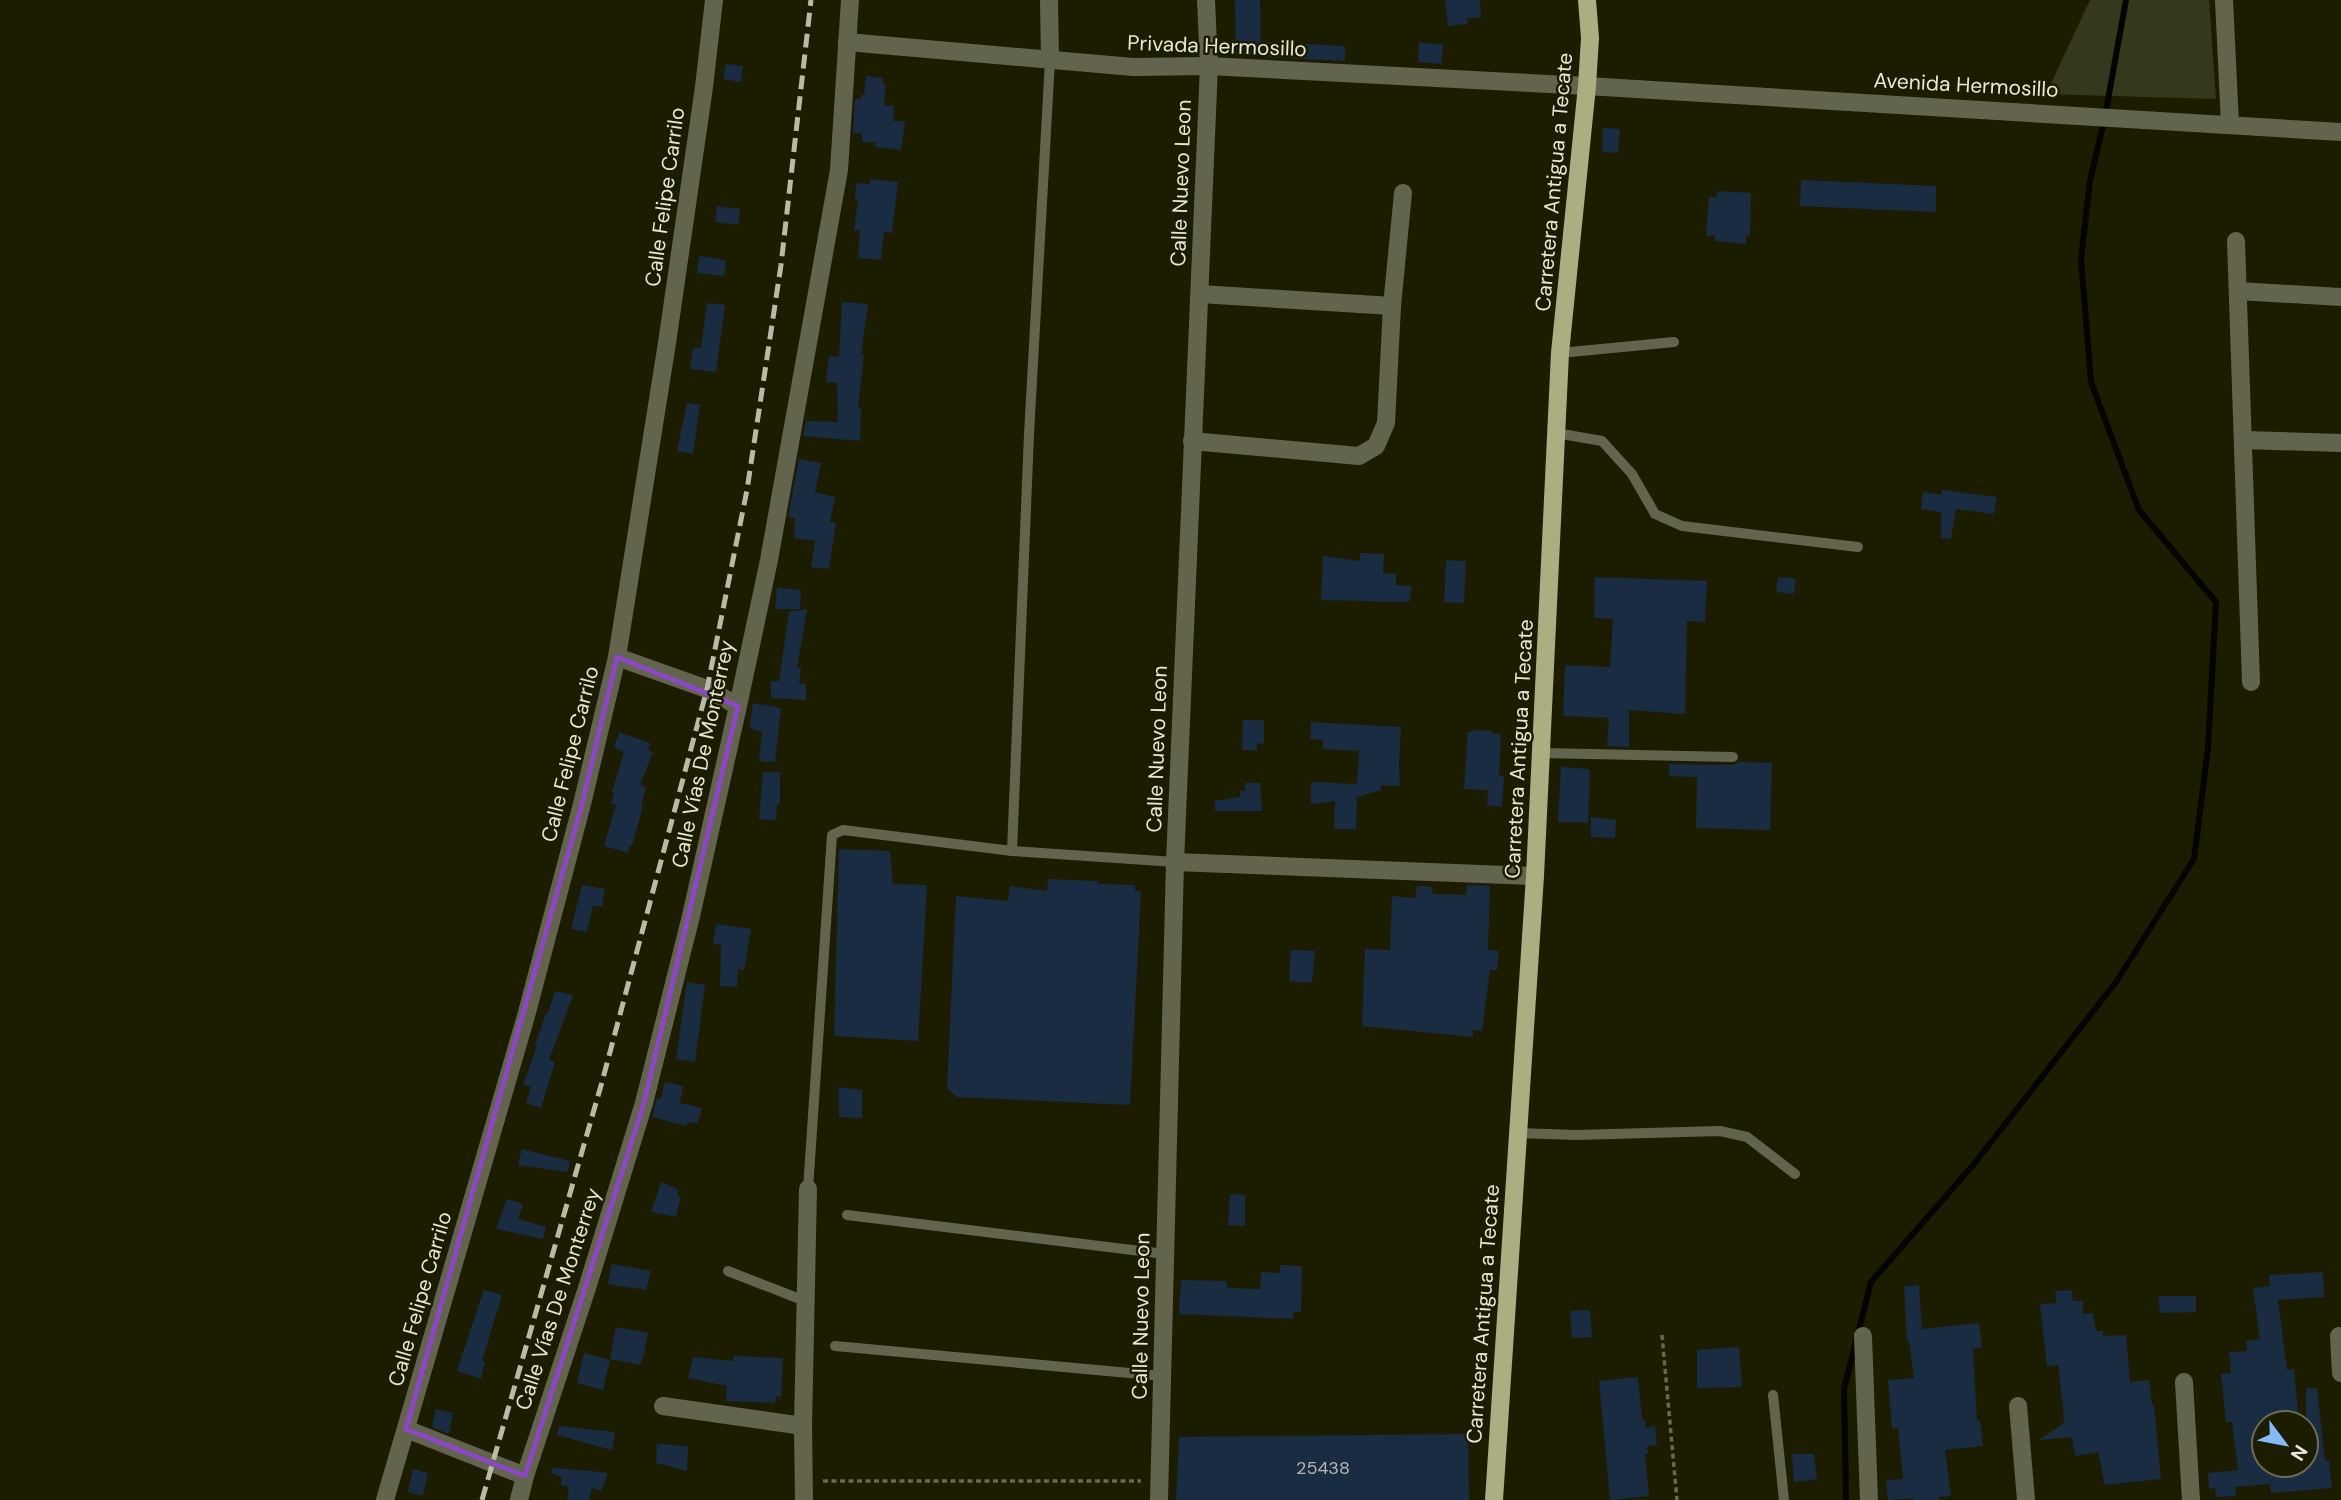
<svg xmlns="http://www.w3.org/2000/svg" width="2341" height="1500" viewBox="0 0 2341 1500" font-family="'DM Sans',sans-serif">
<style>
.green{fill:#36381d}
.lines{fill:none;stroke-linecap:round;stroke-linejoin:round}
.stream{stroke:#050400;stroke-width:6}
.building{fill:#192c41}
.path{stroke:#686951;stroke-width:3.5;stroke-dasharray:5 3.5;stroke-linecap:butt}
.service{stroke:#62644e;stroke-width:10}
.minor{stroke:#62644e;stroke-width:18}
.tertiary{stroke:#62644e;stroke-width:18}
.primary{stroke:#abae81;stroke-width:18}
.rail{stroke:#b9baa7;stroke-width:5;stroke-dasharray:14 7;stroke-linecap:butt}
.marked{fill:none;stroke:#8b48c2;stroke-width:5;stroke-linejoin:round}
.labels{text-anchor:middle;stroke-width:5;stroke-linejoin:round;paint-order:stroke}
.number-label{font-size:18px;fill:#b3b8b1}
.street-label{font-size:21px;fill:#e6e7d6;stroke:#1c1c01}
</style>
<rect width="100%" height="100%" fill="#1c1c01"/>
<polygon class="green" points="2090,0 2209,0 2216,99 2046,94"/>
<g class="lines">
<polyline class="stream" points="1846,1500 1844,1389 1871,1282 1974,1164 2116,982 2194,859 2208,748 2216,602 2139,510 2091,382 2081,259 2090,181 2105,116 2126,0"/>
</g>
<g class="building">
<polygon points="1235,0 1260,0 1261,54 1236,55"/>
<polygon points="1445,0 1480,0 1481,17 1467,18 1468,24 1448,26"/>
<polygon points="1263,42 1345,46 1345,61 1262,57"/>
<polygon points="1419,42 1443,45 1441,64 1418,62"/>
<polygon points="726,64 743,66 741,82 723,79"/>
<polygon points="866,76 883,78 883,85 886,85 884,105 894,106 893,121 905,121 901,150 875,147 875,142 862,142 862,134 853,133 855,99 861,99 861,95 864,95"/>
<polygon points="1603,128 1620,129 1618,153 1602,152"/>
<polygon points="870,179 898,182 892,233 884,232 881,260 858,258 860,231 854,230 858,200 855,200 856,183 870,184"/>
<polygon points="1801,180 1936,186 1936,212 1800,206"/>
<polygon points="1717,191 1751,193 1750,236 1746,235 1746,244 1715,241 1715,235 1706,236 1709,197 1717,197"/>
<polygon points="717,206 740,209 738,225 715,222"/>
<polygon points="699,256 726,260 724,276 697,273"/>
<polygon points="842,302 868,304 861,355 864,355 858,408 861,408 860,441 803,436 806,421 838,422 837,383 826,382 829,356 839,357"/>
<polygon points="707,303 725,305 716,372 690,369 693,348 701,348"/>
<polygon points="687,403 700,405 693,454 677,451"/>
<polygon points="799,459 821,463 815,492 835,497 830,522 836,523 829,569 811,567 815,541 794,538 795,518 788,517"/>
<polygon points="1942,490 1997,497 1994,514 1956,509 1951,539 1941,538 1941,512 1921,509 1923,492 1942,495"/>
<polygon points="1360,553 1384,554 1383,573 1396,574 1396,585 1412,586 1409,602 1321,600 1323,556 1360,561"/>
<polygon points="1446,560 1466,561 1464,603 1444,602"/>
<polygon points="1595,577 1707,581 1705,622 1687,621 1685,714 1629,710 1629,747 1607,746 1609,718 1563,716 1565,665 1610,667 1613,619 1594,618"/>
<polygon points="1778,577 1796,579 1794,594 1776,592"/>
<polygon points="777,588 801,590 800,609 775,609"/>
<polygon points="807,609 797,668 801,668 799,683 806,684 806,700 771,698 771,681 779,681 789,612"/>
<polygon points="753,703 781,708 775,762 759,761 762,732 750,728 750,724"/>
<polygon points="1243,720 1264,720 1264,744 1257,743 1257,750 1242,750"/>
<polygon points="1311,722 1401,727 1399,765 1400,786 1378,785 1381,785 1381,790 1357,797 1356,829 1334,829 1335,801 1311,804 1311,782 1357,784 1359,751 1323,749 1323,740 1310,739"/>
<polygon points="1474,730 1492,731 1492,733 1501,734 1499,775 1504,776 1502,807 1487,805 1488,790 1464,789 1468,732 1473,732"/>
<polygon points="619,732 650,743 648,750 653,752 640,785 646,787 641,806 643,807 632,846 630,845 628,853 604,846 616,805 611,804 614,792 612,792 624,752 614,748"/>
<polygon points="1739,762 1772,763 1770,830 1696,828 1697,777 1669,776 1669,764 1733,765"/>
<polygon points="1561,767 1590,769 1588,823 1558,822"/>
<polygon points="763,772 780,772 780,805 777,805 776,820 759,819"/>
<polygon points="1245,783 1260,783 1262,811 1215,811 1215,801 1240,797 1240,791 1245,791"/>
<polygon points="1591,817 1616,820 1615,838 1591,837"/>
<polygon points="839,849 890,851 893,884 927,885 918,1041 834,1036"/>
<polygon points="1048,879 1098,881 1098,884 1135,885 1135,891 1141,891 1130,1105 957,1097 947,1088 956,896 1008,901 1010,886 1047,891"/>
<polygon points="582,885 605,889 602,907 593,905 587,932 571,929"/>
<polygon points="1467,885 1490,886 1488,950 1499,951 1497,970 1490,970 1482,1031 1473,1030 1473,1037 1362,1026 1365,949 1390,950 1392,896 1415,898 1417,886 1432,887 1433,894 1466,895"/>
<polygon points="716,924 751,929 744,970 738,969 737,987 720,986 721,945 713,944"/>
<polygon points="1291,950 1315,951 1312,983 1289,981"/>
<polygon points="687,982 705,985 695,1062 676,1059"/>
<polygon points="555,991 573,995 549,1060 555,1062 541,1108 526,1103 531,1087 523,1085 537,1046 535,1045 546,1013 548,1014"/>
<polygon points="665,1082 683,1086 680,1103 702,1108 697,1124 689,1122 686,1126 652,1117 657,1098 661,1099"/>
<polygon points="839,1087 862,1090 862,1118 839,1117"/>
<polygon points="522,1149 570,1161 568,1172 518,1165"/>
<polygon points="661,1182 679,1190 677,1196 681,1197 676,1217 651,1212"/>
<polygon points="1230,1194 1245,1195 1245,1226 1228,1225"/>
<polygon points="507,1199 523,1204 518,1219 546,1227 543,1239 496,1229"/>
<polygon points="612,1264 651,1271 646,1290 608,1284"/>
<polygon points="1280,1265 1302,1266 1301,1312 1293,1312 1293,1319 1179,1314 1181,1281 1183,1280 1227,1281 1227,1288 1260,1289 1261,1272 1280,1273"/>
<polygon points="2323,1272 2324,1297 2278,1300 2287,1370 2294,1369 2299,1423 2264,1423 2264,1465 2306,1465 2306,1388 2317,1388 2325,1461 2329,1461 2332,1488 2271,1493 2270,1484 2235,1487 2236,1496 2216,1497 2215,1488 2209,1489 2208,1473 2238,1470 2232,1422 2226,1422 2221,1374 2231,1373 2229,1352 2247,1351 2246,1341 2260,1339 2253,1288 2270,1286 2269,1275"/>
<polygon points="1919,1285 1922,1329 1979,1323 1982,1348 1973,1349 1977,1421 1980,1420 1983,1446 1945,1450 1951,1496 1939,1497 1939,1500 1913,1500 1913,1498 1888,1500 1886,1480 1903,1479 1898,1428 1892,1429 1888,1380 1914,1378 1909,1341 1907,1341 1904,1286"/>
<polygon points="484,1290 502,1295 482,1361 485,1362 481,1379 457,1371"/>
<polygon points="2072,1290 2073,1301 2083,1301 2083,1314 2093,1313 2096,1331 2103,1331 2103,1336 2126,1335 2130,1382 2149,1380 2152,1405 2154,1405 2161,1479 2105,1485 2098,1452 2075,1456 2072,1437 2039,1440 2063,1424 2064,1418 2058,1365 2047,1366 2040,1304 2056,1303 2055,1291"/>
<polygon points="2158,1296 2196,1296 2196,1312 2160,1313"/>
<polygon points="1590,1310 1592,1337 1572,1338 1570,1311"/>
<polygon points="616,1327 648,1333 644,1354 640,1365 610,1359"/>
<polygon points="1739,1347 1742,1387 1697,1388 1697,1350"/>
<polygon points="584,1353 610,1360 603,1390 577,1383"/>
<polygon points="734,1356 783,1358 781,1397 776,1396 775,1403 726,1401 727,1386 688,1378 693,1357 733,1361"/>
<polygon points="1638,1377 1642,1420 1645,1420 1646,1428 1655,1426 1657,1445 1647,1446 1648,1454 1645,1454 1649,1496 1610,1500 1599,1381"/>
<polygon points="436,1409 453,1413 449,1434 432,1427"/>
<polygon points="559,1426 615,1432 612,1450 557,1435"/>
<polygon points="1468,1434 1469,1500 1176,1500 1179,1437"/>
<polygon points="657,1444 688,1446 687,1471 656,1463"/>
<polygon points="1792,1454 1814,1454 1817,1479 1794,1482"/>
<polygon points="552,1468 591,1471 608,1473 601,1491 592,1488 589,1500 567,1500 569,1487 561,1485 562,1477 551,1473"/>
<polygon points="413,1469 428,1473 423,1496 408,1492"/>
</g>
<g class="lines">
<g class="path">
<polyline points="1662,1335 1677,1500"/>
<polyline points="823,1481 1141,1481"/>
</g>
<g class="service">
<polyline points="1560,353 1674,342"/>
<polyline points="1556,433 1602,441 1632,474 1655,514 1682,526 1858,547"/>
<polyline points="1542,753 1733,757"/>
<polyline points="1012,851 1029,434 1050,60"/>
<polyline points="1518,1133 1576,1135 1720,1131 1747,1137 1795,1174"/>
<polyline points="808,1189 832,835 843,830 1012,851 1175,862"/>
<polyline points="847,1215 1165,1254"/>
<polyline points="728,1271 805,1301"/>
<polyline points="835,1346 1162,1376"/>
<polyline points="1773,1395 1784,1500"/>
</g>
<g class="minor">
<polyline points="1049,0 1050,60"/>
<polyline points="2224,0 2230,124"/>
<polyline points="847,42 1133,67 1209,66 1587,86 2341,132"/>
<polyline points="2236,241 2251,682"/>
<polyline points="2238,291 2341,297"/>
<polyline points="1200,294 1392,306"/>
<polyline points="2243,440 2341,443"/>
<polyline points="1192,441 1359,456 1376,446 1386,423 1392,306 1403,193"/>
<polyline points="617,657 707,689 738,706"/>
<polyline points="1175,862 1535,876"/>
<polyline points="1863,1336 1869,1500"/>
<polyline points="2339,1336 2341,1373"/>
<polyline points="2184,1382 2191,1500"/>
<polyline points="663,1406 803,1426"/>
<polyline points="2018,1406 2026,1500"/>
<polyline points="406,1429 525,1476"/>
<polyline points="519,1500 525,1476 587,1288 644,1103 691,916 738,706 769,560 839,170 850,0"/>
<polyline points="804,1500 803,1426 808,1189"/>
<polyline points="1159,1500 1175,862 1209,66 1206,0"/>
</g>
<polyline class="tertiary" points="385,1500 526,1016 582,804 617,657 667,343 704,87 714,0"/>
<polyline class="primary" points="1494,1500 1535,876 1560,353 1587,86 1590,38 1587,0"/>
<polyline class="rail" points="482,1500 602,1082 707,689 747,490 781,265 811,0"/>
</g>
<path class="marked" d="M617 657 738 706 644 1103 525 1476 406 1429 582 804Z"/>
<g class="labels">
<g class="number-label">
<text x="1323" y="1474">25438</text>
</g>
<g class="street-label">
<text transform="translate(1217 46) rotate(2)" y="7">Privada Hermosillo</text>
<text transform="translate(1966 85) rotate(3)" y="7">Avenida Hermosillo</text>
<text transform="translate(1554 182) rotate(-85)" y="7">Carretera Antigua a Tecate</text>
<text transform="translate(1181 183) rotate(-88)" y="7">Calle Nuevo Leon</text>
<text transform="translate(665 197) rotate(-82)" y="7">Calle Felipe Carrilo</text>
<text transform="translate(1157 749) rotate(-88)" y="7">Calle Nuevo Leon</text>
<text transform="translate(1519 749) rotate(-87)" y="7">Carretera Antigua a Tecate</text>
<text transform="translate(570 754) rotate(-76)" y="7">Calle Felipe Carrilo</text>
<text transform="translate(703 754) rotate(-78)" y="7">Calle Vías De Monterrey</text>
<text transform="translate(420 1299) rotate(-74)" y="7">Calle Felipe Carrilo</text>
<text transform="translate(558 1299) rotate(-72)" y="7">Calle Vías De Monterrey</text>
<text transform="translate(1483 1314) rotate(-86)" y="7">Carretera Antigua a Tecate</text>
<text transform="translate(1141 1316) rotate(-89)" y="7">Calle Nuevo Leon</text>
</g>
</g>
<g transform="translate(2285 1444) rotate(122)"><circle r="33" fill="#1c1c01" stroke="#6d6d56" stroke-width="2"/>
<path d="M0-5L12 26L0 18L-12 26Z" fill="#86bbfb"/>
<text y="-10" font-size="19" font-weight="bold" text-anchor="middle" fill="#e6e7d6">N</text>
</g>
</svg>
